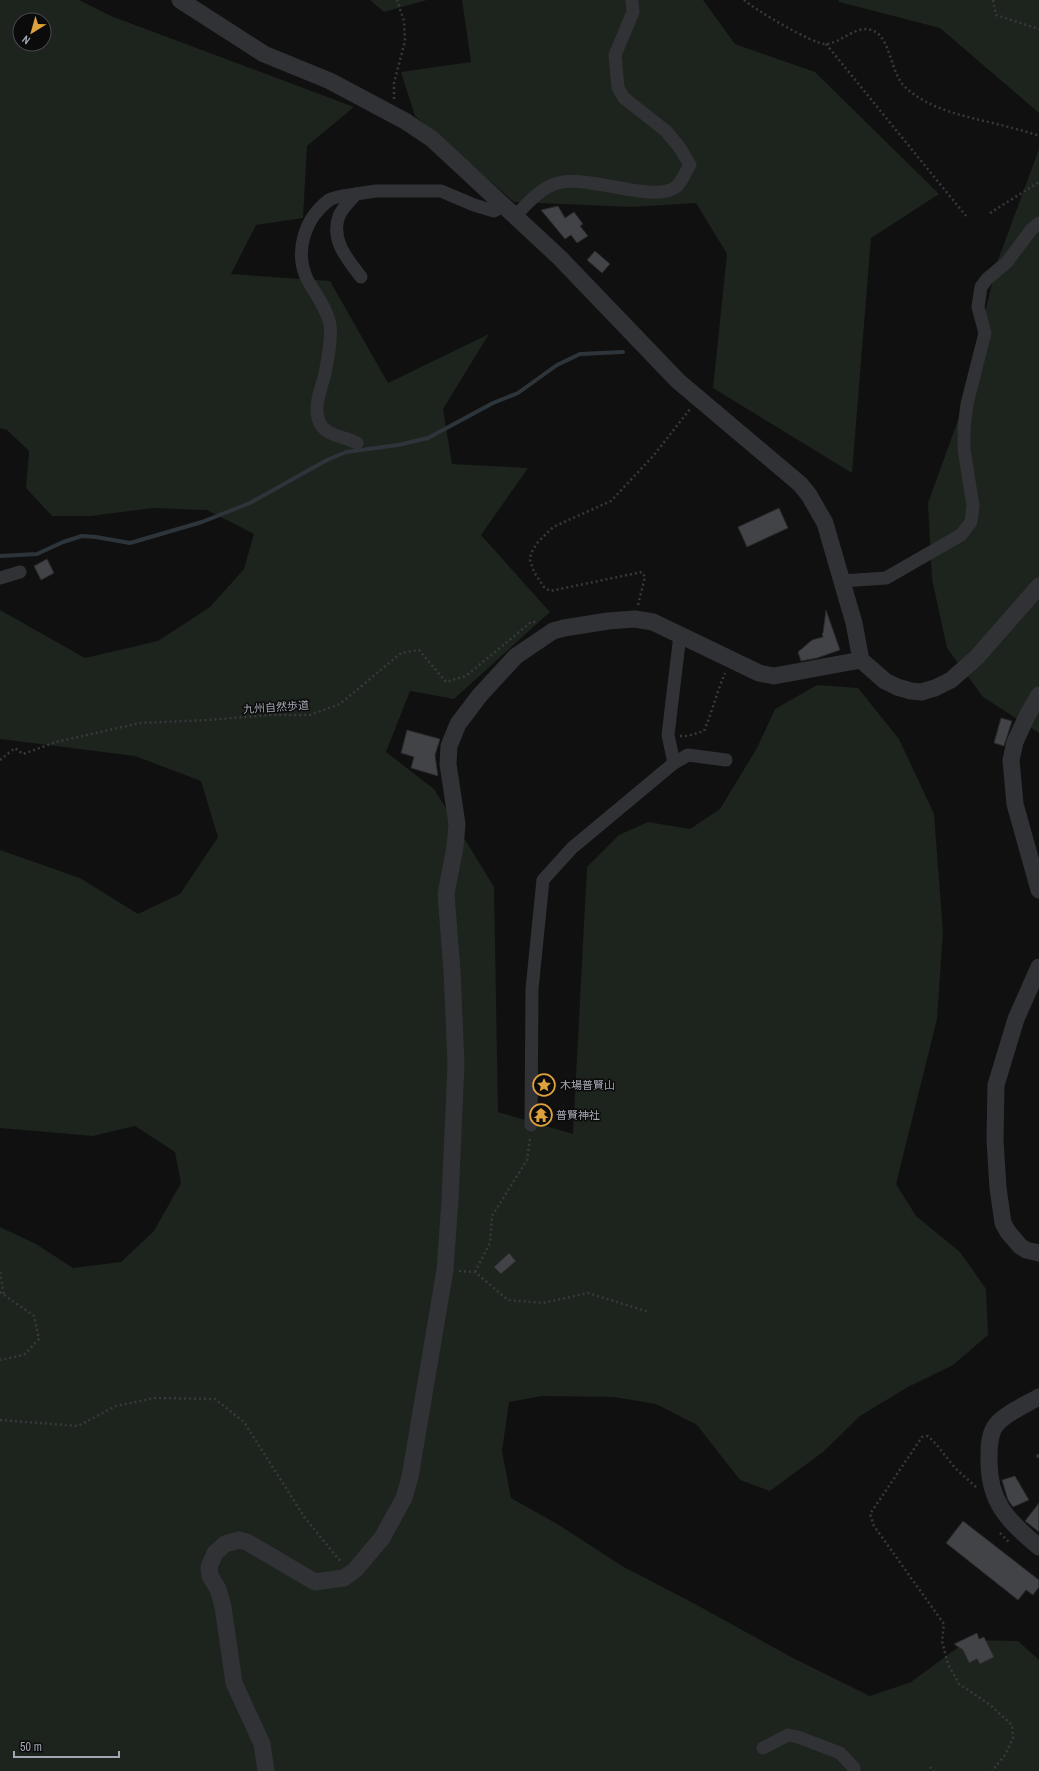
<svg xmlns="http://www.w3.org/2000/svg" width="1039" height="1771" viewBox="0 0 1039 1771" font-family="'Archivo Narrow','Noto Sans JP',sans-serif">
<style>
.green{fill:#1d231d;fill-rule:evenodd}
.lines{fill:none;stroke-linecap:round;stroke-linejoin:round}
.stream{stroke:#2d353a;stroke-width:4}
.building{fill:#424347;stroke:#2a2a2d}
.path{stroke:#38393d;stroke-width:2.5;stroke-dasharray:2 3;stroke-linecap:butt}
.minor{stroke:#313236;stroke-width:13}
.tertiary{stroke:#313236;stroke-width:17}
.labels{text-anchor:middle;stroke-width:3;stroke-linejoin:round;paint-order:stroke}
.street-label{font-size:11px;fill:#a3a7b1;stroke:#0b0b0c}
.poi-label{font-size:11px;fill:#a3a7b1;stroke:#0b0b0c;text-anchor:start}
</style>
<rect width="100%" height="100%" fill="#101011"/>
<g class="green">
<path d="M0 0H79L111 16 354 107 307 146 303 218 256 225 231 274 330 281 388 383 489 334 443 409 452 464 528 468 481 535 550 612 454 699 410 691 386 752 434 789 494 887 498 1112 573 1134 587 867 619 835 648 822 690 829 720 809 757 748 775 709 817 685 858 688 899 739 934 814 943 932 937 1019 896 1184 916 1216 960 1252 986 1289 988 1335 953 1365 908 1387 860 1416 823 1452 770 1491 740 1480 697 1425 656 1404 614 1397 542 1396 509 1402 502 1451 511 1498 559 1525 622 1566 695 1604 793 1658 870 1696 911 1682 968 1640 1018 1641 1039 1660V1771H0V1227L36 1244 73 1268 121 1262 154 1231 181 1183 175 1152 135 1126 93 1136 0 1128V850L80 878 138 914 180 894 218 837 201 781 135 756 0 739V610L85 658 158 641 210 607 244 569 254 534 207 510 153 508 91 516H52L26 488 29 451 7 430 0 428ZM20 20H44V44H20Z"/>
<polygon points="370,0 427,0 384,12"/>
<polygon points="462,0 703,0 735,44 815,72 939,194 871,238 852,473 713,388 727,254 696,203 632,207 514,202 415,116 401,72 471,62"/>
<polygon points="838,0 1039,0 1039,113 940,28 839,2"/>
<polygon points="1039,149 1039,733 983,697 947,648 932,579 928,503 961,412 997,263"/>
</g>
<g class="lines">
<g class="stream">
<polyline points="0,556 37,554 63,542 82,536 96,537 130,543 202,522 250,503 327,460 346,452 398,445 428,438 493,403 518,393 557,365 580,354 623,352"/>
<polyline points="1038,1456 1039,1456"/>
</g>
</g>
<g class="building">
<polygon points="558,206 565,218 574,212 583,224 580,226 588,236 577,243 571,235 565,239 541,210"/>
<polygon points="595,251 610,264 602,273 587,260"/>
<polygon points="779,508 788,528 747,547 738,527"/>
<polygon points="47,559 54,573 41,580 34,566"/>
<polygon points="826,610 840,650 817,658 801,661 798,652 812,640 823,637 822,634 823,633"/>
<polygon points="1001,718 1012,721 1004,746 994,743"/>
<polygon points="407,730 440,739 435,755 438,776 411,768 414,757 401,753"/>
<polygon points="509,1253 516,1261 501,1274 494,1267"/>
<polygon points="1015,1476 1029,1500 1013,1507 1008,1500 1002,1480"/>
<polygon points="1039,1503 1039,1532 1025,1521"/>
<polygon points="963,1521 1039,1580 1039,1587 1033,1595 1026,1590 1018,1600 946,1543"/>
<polygon points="977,1633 979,1639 984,1637 994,1657 980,1664 977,1659 969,1663 963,1650 954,1644"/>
</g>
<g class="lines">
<g class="path">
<path d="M744 0C754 9 814 45 826 44 842 43 857 23 874 31 890 38 891 73 904 86 933 114 978 118 1016 129 1024 131 1032 133 1039 136"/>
<polyline points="993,0 996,15 1039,29"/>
<polyline points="826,44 966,216"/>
<polyline points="394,99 394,83 405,41 404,21 397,0"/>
<polyline points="990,213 1039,182"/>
<polyline points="638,605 645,577 642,572 550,591 544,587 534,572 530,560 531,553 538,542 553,527 611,501 654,455 690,409"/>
<path d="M680 736H688L704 731C712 712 717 692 725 673"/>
<polyline points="0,760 15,748 23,754 56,742 140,723 208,720 269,715 310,715 340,704 401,653 419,650 446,682 466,676 531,622 538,622"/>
<polyline points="459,1271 475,1272 508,1300 543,1303 588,1293 649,1312"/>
<polyline points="0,1272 4,1295"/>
<polyline points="475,1272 490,1243 492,1216 527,1160 530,1138"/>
<polyline points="0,1292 34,1316 39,1339 24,1355 0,1360"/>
<polyline points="0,1420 78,1426 116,1406 155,1398 215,1399 244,1422 305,1518 341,1562"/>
<polyline points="976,1487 955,1468 936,1444 928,1436 922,1437 870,1514 874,1526 944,1624 942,1641 948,1664 959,1684 989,1704 1012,1725 1013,1738 1005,1755 992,1771"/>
<polyline points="1000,1533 1009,1542"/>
<polyline points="930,1767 934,1771"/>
</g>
<g class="minor">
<path d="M356 194C348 195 336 196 329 200 305 218 294 251 307 279 314 292 328 310 330 325 332 340 328 359 325 373 322 387 314 404 318 418 322 436 344 436 357 443"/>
<path d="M515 216C527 204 541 187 558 183 589 174 657 205 677 186 683 180 686 171 690 165L680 148 666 131 624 98 618 88 615 55 633 12 632 0"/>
<path d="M361 277C348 260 330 240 339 216 342 208 351 200 356 194L376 191H441L474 205 494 211 504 205"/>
<polyline points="0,578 20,572"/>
<polyline points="842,581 886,578 961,535 971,522 973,506 964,449 964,428 967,404 985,333 978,307 981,287 987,279 1007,262 1031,230 1039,223"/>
<polyline points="674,763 688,755 726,760"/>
<polyline points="531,1125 532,989 543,880 572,848 674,763 668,735 680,635"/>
<polyline points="763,1748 788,1735 798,1737 840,1753 854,1768 854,1771"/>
</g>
<g class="tertiary">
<polyline points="180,0 264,54 330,81 405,121 432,139 560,258 678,381 800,484 809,495 825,523 854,623 861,660 885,681 897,687 911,691 921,692 935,688 951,680 977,657 1039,586"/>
<polyline points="1039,695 1027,716 1015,742 1011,760 1015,804 1039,890"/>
<polyline points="1039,967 1016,1019 996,1085 995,1140 998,1188 1003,1223 1008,1232 1020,1246 1026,1250 1039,1253"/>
<path d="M1039 1397C1027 1404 1001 1415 994 1428 989 1437 989 1448 989 1458 988 1502 1008 1521 1039 1547"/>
<polyline points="266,1771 262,1744 234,1683 223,1607 218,1589 210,1576 209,1567 215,1553 225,1544 239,1540 247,1542 315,1582 344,1578 355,1570 382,1538 404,1498 410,1477 445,1270 450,1200 456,1064 452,971 446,894 455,847 457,824 448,764 449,746 458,724 480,695 516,656 553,631 564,628 608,621 635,619 653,622 759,673 774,676 861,660"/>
</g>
</g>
<defs>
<g id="sight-ring" transform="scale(1.15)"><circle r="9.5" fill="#0b0b0c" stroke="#dea23c" stroke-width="1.5"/><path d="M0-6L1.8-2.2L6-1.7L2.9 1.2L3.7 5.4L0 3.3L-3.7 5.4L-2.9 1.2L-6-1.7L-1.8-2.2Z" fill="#dea23c"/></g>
<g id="temple-ring" transform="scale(1.15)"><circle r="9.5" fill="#0b0b0c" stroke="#dea23c" stroke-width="1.5"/><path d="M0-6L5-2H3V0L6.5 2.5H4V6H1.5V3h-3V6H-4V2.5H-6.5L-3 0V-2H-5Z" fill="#dea23c"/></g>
</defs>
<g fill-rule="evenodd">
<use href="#sight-ring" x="544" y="1085"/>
<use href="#temple-ring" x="541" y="1115"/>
</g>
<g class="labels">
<g class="street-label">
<text transform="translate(276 707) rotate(-4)" y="4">九州自然歩道</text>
</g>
<g class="poi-label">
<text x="560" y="1089">木場普賢山</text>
<text x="556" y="1119">普賢神社</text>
</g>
</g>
<g transform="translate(32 32) rotate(217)"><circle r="19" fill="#0b0b0c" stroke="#48494e"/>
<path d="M0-3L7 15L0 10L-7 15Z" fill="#dea23c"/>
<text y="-6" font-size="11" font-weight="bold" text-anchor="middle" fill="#a3a7b1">N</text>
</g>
<path d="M14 1751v6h105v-6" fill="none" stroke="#a3a7b1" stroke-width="2"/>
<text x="20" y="1751" font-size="12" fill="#a3a7b1" stroke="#0b0b0c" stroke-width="3" paint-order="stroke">50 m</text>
</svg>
